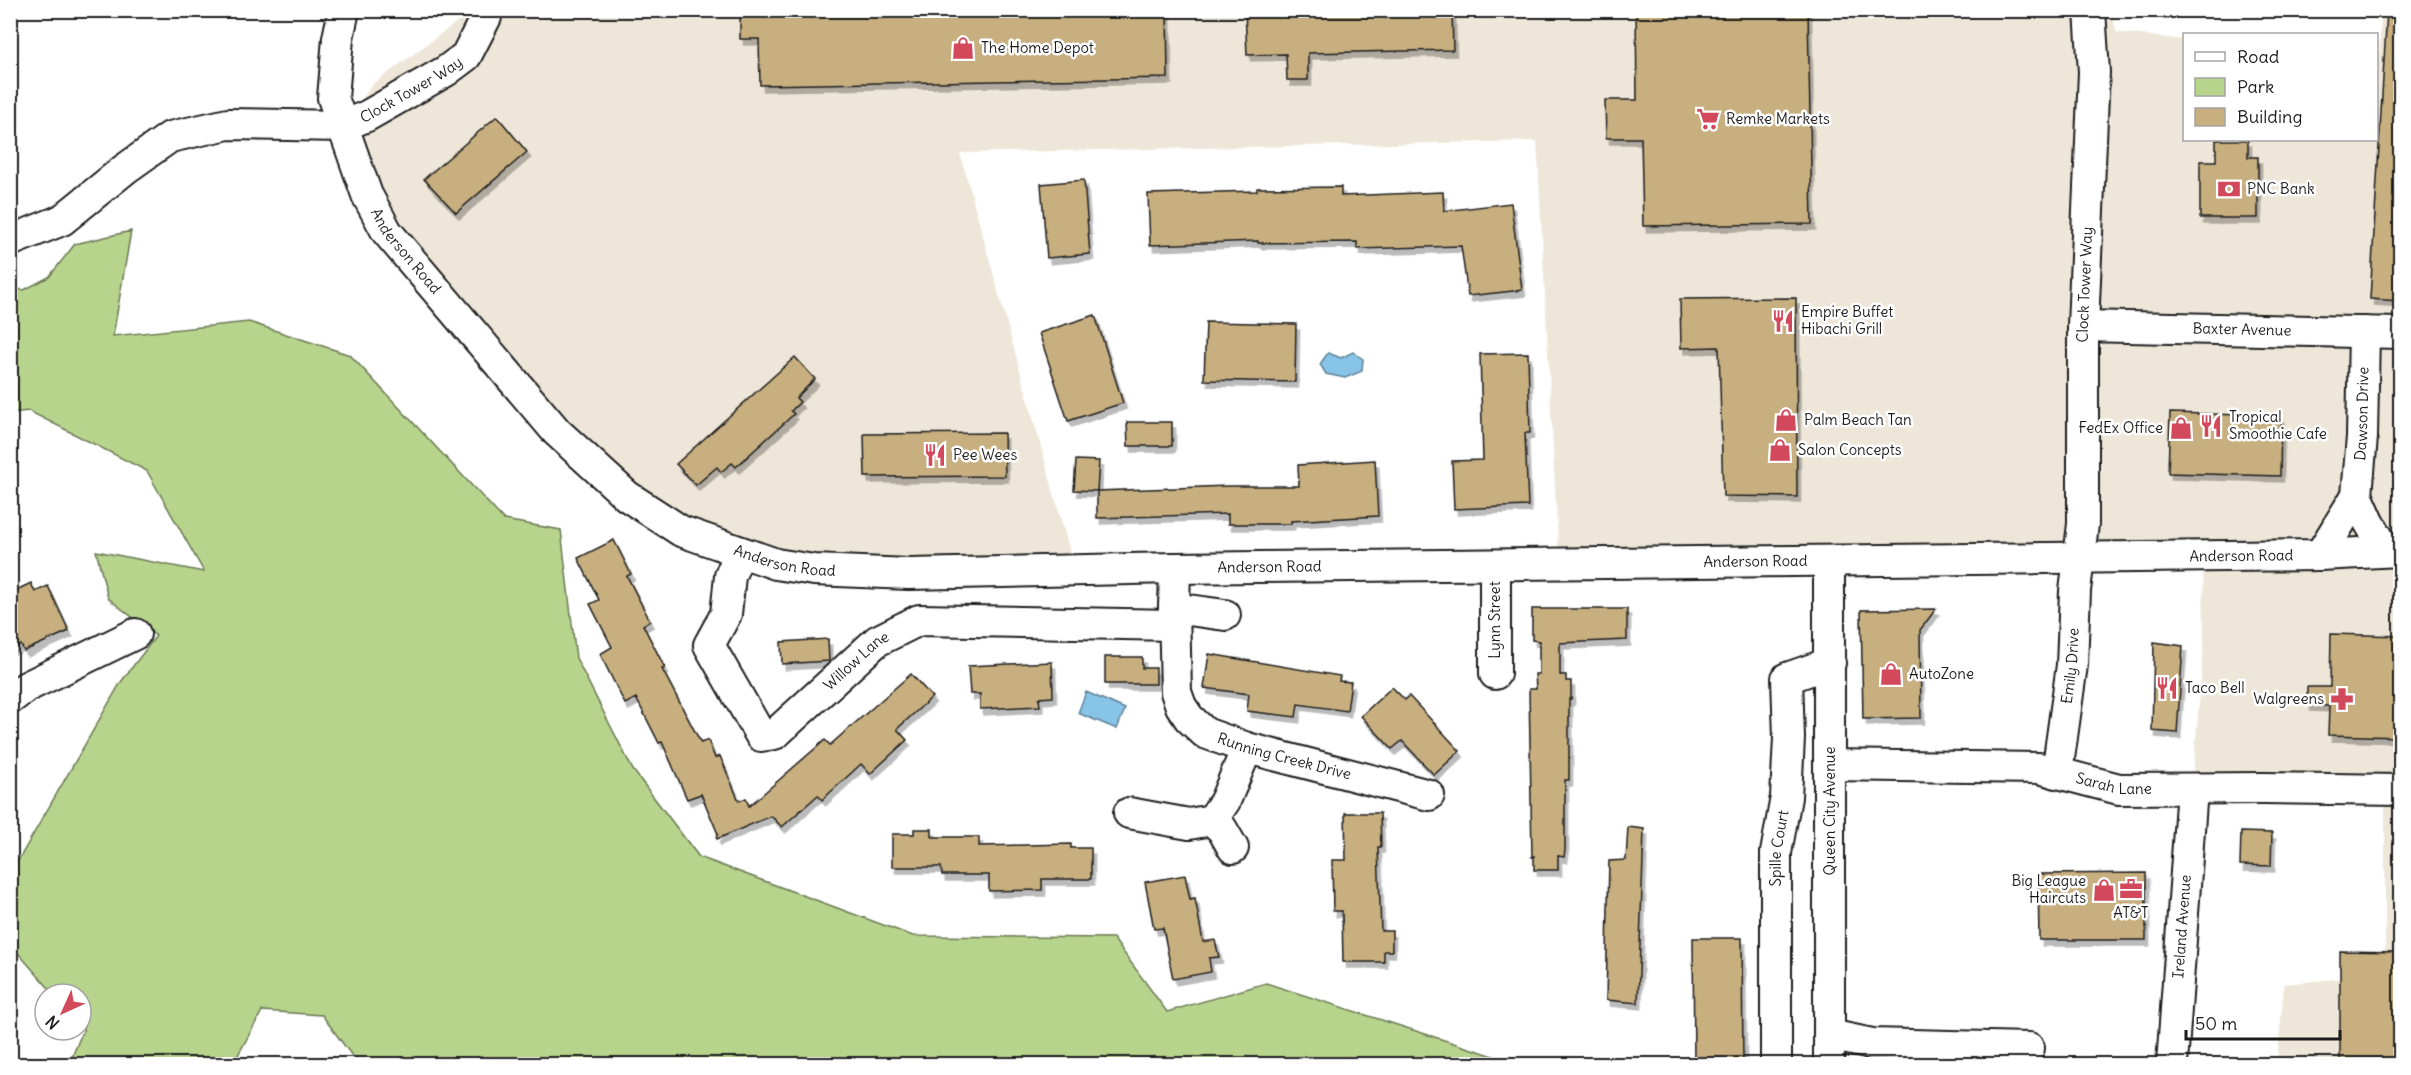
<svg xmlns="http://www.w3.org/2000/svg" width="2411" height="1075" viewBox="0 0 2411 1075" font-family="Delius,sans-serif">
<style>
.built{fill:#eee7d9}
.green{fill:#b7d48c;stroke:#6a7854;stroke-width:1.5}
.water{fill:#88c4e8;stroke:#5d8196;stroke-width:1.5}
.building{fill:#c8af7f;stroke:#1c1c1c;stroke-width:1.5;filter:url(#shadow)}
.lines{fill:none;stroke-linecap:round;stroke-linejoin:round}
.minor-casing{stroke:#1c1c1c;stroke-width:34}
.minor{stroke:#fff;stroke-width:30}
.labels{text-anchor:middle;stroke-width:5;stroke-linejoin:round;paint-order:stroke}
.poi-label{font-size:15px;fill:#1c1c1c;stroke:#fff;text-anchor:start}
.street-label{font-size:15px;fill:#1c1c1c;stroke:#fff}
</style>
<defs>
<filter id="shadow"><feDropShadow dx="3.5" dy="6" stdDeviation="0" flood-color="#0004"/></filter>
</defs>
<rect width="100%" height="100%" fill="#fff"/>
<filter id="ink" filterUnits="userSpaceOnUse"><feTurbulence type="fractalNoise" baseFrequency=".0167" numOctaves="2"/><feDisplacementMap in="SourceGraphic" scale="12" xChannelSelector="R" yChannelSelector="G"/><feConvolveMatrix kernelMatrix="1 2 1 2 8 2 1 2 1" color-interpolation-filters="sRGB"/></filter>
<g filter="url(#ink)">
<polygon class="built" points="2112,10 2116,32 2184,40 2184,140 2376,140 2376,63 2379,62 2381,11 2400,11 2400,1064 2277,1064 2284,984 2385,974 2385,795 2192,789 2204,641 2203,556 1559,564 1537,141 960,153 1075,570 814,570 627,496 387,232 342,126 373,84 457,22 458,11"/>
<polygon class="green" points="131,231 113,336 249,322 350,355 504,520 561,530 576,658 633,770 699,857 913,936 1113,938 1167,1012 1266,983 1494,1056 1491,1064 358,1064 322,1015 262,1011 237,1057 238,1064 69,1064 84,1028 81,1024 81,994 54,994 11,945 11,873 121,682 156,636 108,598 96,551 204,572 147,471 29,411 11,413 10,288 24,290 49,277 75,244"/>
<g class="water">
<polygon points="1353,352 1363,359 1362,371 1345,378 1326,374 1320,364 1328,353 1341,358"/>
<polygon points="1086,692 1125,709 1117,729 1078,713"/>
</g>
<g class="building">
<polygon points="740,10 1167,10 1168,78 760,85 759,39 740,39"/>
<polygon points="1245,10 1452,10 1453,50 1308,53 1308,80 1287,80 1286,54 1247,55"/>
<polygon points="1636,10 1808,10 1812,224 1643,226 1641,138 1606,138 1605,100 1637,100"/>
<polygon points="2387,10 2400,10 2400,301 2370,299"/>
<polygon points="497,116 527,152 456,213 424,179"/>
<polygon points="2216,140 2248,140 2248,157 2258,157 2258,218 2200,218 2200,161 2216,161"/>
<polygon points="1084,180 1090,254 1047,258 1041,184"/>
<polygon points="1341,187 1341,196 1443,192 1444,211 1511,203 1522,290 1468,296 1461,246 1357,249 1357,242 1258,243 1258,241 1150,245 1148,194 1257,191 1257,188"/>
<polygon points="1796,298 1797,497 1723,496 1719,347 1681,348 1680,299"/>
<polygon points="1095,315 1123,403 1068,421 1039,333"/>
<polygon points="1206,322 1296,324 1295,382 1204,380"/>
<polygon points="1528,353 1530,433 1525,433 1528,506 1454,509 1452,461 1483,460 1480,354"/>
<polygon points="795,357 815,379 796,398 800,402 791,411 794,414 736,467 732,463 721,472 717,467 696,485 676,464"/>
<polygon points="2170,413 2281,416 2280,476 2168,473"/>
<polygon points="1127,422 1172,422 1172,446 1128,446"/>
<polygon points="1004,433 1005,476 865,477 864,434"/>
<polygon points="1076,460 1099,461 1097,491 1074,490"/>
<polygon points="1375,460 1378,516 1291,521 1291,524 1228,524 1228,514 1097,518 1097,491 1228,486 1299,486 1298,465"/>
<polygon points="614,540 631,574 627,576 650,621 643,625 665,668 662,669 701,743 708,740 715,758 720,756 739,801 746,798 749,806 825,740 830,745 911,674 932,697 897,729 907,740 870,774 861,764 822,800 818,795 782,827 771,816 717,839 716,837 718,834 701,794 687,799 662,742 659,743 636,698 625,704 600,654 612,647 590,604 599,600 578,558"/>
<polygon points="31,583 35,592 48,586 69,631 24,651 21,645 10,649 10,593"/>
<polygon points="1532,609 1627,609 1627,640 1560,643 1560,675 1566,675 1566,681 1571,681 1571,699 1569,699 1569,780 1565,780 1565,849 1564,857 1558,856 1558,870 1534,870 1534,856 1532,857 1529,689 1536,689 1535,674 1539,674 1539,641 1532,640"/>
<polygon points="1936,609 1920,630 1921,718 1863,719 1861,610"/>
<polygon points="2331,634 2400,636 2400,737 2328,735 2329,706 2307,705 2307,687 2330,687"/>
<polygon points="828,639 829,661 782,664 781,642"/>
<polygon points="2154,642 2183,646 2177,733 2152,731"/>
<polygon points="1209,654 1340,676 1339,681 1351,682 1347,711 1298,704 1296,717 1247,711 1249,694 1204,688"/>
<polygon points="1105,657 1142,657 1142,668 1156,668 1156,684 1105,684"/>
<polygon points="1052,662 1053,697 1039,698 1040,706 980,709 980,694 970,694 968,666"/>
<polygon points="1392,687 1405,700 1409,696 1460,751 1434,775 1402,741 1392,749 1361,716"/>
<polygon points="1345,813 1380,813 1381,847 1378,847 1381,931 1392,931 1392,951 1384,951 1384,962 1343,962 1342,911 1333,911 1332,860 1346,860"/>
<polygon points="1628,827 1644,829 1638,1003 1606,1000 1609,861 1626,860"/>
<polygon points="914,829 932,829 932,837 979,837 979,846 1071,844 1071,848 1091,848 1091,879 1042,879 1042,890 989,891 989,875 942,875 941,867 892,867 892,834 914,834"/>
<polygon points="2241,832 2272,833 2271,866 2240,865"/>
<polygon points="2146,873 2146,940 2039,940 2038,874"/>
<polygon points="1185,875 1190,899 1195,898 1203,942 1215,940 1219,957 1209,958 1211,972 1173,979 1163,928 1154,929 1145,882"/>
<polygon points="1693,938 1742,938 1743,1065 1694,1065"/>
<polygon points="2340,951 2400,952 2399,1065 2340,1065"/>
</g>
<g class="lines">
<g class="minor-casing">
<g id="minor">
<path id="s1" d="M344 10 338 38 333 98 367 195 387 232 557 432 627 496 681 531 776 564 814 570 909 574 1175 568 2320 555 2400 551"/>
<path id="s2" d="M10 241 62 220 125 169 170 137 228 124 342 126 367 116 446 71 466 56 486 17V10"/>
<path id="s3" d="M2083 326 2400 333"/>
<polyline points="2357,495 2369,522 2386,551"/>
<path id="s4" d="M740 552 730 576 726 614 709 645 761 736 775 734 877 641 919 620 1174 625"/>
<path id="s5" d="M2320 555 2357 495 2362 437 2364 332"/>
<polyline points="1495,565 1495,674"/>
<path id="s6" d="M1175 568 1174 608 1176 692 1181 706 1189 718 1205 733 1247 748 1429 795"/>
<polyline points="1174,608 1225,615"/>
<polyline points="10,699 26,687 135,634"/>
<path id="s7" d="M1830 765 2039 768 2119 789 2264 788 2400 790"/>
<path id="s8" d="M2057 773 2072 665 2075 591 2083 524V326L2094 72 2090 10"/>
<polyline points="1129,813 1189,824 1212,820 1225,801 1247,748"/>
<polyline points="1212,820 1222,829 1233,848"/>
<polyline points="1829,1035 1872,1044 2029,1048"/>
<polyline points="1829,1062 1829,561"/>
<path id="s9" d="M1776 1064V853L1786 797 1789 738 1787 678 1830 663"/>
<path id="s10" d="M2172 1064 2192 789"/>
</g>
</g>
<use href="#minor" class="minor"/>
</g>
</g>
<defs>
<g id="shop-bare" transform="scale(1.8)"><path d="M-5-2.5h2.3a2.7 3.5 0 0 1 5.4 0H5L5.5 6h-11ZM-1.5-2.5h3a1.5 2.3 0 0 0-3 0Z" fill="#d1495b" stroke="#fff" stroke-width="2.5" paint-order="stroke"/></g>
<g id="supermarket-bare" transform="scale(1.8)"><path d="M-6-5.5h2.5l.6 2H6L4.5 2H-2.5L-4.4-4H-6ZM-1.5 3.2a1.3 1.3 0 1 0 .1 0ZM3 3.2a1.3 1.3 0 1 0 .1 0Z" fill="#d1495b" stroke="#fff" stroke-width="2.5" paint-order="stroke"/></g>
<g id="bank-bare" transform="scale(1.8)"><path d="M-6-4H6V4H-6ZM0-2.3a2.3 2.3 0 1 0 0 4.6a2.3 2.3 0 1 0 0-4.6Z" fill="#d1495b" stroke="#fff" stroke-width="2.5" paint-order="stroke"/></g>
<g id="restaurant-bare" transform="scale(1.8)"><path d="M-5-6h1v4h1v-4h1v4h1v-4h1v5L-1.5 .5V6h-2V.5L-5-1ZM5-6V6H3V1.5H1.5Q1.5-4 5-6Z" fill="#d1495b" stroke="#fff" stroke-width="2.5" paint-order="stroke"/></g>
<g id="pharmacy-bare" transform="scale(1.8)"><path d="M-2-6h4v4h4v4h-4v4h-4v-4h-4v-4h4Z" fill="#d1495b" stroke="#fff" stroke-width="2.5" paint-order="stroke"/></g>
<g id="office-bare" transform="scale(1.8)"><path d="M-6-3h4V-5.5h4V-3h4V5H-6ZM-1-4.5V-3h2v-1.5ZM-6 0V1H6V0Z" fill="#d1495b" stroke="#fff" stroke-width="2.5" paint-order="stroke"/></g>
</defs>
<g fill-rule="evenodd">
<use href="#shop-bare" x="963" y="48"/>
<use href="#supermarket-bare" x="1708" y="119"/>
<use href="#bank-bare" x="2229" y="189"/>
<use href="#restaurant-bare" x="1783" y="321"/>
<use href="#shop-bare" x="1786" y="420"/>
<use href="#restaurant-bare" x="2211" y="426"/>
<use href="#shop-bare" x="2181" y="428"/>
<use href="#shop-bare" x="1780" y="450"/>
<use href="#restaurant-bare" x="935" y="455"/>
<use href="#shop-bare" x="1891" y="674"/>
<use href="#restaurant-bare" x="2167" y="688"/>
<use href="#pharmacy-bare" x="2342" y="699"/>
<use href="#office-bare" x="2131" y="889"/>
<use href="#shop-bare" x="2104" y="890"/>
</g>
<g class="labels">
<g class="poi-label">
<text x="981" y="53">The Home Depot</text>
<text x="1726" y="124">Remke Markets</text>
<text x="2247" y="194">PNC Bank</text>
<text x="1801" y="317">Empire Buffet<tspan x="1801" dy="17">Hibachi Grill</tspan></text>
<text x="2229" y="422">Tropical<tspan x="2229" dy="17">Smoothie Cafe</tspan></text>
<text x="1804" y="425">Palm Beach Tan</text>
<text x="2163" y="433" text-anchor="end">FedEx Office</text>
<text x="1798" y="455">Salon Concepts</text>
<text x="953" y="460">Pee Wees</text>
<text x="1909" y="679">AutoZone</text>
<text x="2185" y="693">Taco Bell</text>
<text x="2324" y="704" text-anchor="end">Walgreens</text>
<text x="2086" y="886" text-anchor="end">Big League<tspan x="2086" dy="17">Haircuts</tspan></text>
<text x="2131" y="918" text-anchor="middle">AT&amp;T</text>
</g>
<g class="street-label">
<text dy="5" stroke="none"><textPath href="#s2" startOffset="444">Clock Tower Way</textPath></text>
<text dy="5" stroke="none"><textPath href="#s1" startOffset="260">Anderson Road</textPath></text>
<text dy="5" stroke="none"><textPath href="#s8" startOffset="490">Clock Tower Way</textPath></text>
<text dy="5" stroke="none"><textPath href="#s3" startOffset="159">Baxter Avenue</textPath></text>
<text dy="5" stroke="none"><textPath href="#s5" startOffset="152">Dawson Drive</textPath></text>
<text dy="5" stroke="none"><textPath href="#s1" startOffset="2222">Anderson Road</textPath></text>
<text dy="5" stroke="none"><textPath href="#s1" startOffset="764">Anderson Road</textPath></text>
<text dy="5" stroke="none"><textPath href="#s1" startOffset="1736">Anderson Road</textPath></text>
<text dy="5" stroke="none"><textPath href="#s1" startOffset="1250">Anderson Road</textPath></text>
<text transform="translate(1495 620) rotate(-90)" y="5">Lynn Street</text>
<text dy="5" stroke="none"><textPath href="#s4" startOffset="328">Willow Lane</textPath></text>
<text dy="5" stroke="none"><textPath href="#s8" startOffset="108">Emily Drive</textPath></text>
<text dy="5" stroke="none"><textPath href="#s6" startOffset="258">Running Creek Drive</textPath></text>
<text dy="5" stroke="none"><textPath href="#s7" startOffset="286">Sarah Lane</textPath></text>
<text transform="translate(1830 811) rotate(-90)" y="5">Queen City Avenue</text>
<text dy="5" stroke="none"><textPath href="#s9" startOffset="216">Spille Court</textPath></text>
<text dy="5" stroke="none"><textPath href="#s10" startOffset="138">Ireland Avenue</textPath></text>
</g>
</g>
<rect width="2411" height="1075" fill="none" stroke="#fff" stroke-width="36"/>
<rect x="18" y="18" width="2375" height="1039" fill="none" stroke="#1c1c1c" stroke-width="2" filter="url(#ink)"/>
<rect x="2183" y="33" width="195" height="108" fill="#ffffff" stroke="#a4a4a4" stroke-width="1.5"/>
<rect x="2195" y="52" width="30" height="9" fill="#ffffff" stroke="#a4a4a4" stroke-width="1.5"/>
<text x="2237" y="63" font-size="18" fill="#1c1c1c">Road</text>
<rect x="2195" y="78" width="30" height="18" fill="#b7d48c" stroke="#a4a4a4" stroke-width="1.5"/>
<text x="2237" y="93" font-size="18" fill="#1c1c1c">Park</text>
<rect x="2195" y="108" width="30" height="18" fill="#c8af7f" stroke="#a4a4a4" stroke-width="1.5"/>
<text x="2237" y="123" font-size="18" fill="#1c1c1c">Building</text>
<g transform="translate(63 1012) rotate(225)"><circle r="28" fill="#ffffff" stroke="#a4a4a4" stroke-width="1.5"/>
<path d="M0-4.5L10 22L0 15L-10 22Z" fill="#d1495b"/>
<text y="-9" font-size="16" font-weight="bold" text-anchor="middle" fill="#1c1c1c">N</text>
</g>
<path d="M2186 1030v9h154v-9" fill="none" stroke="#1c1c1c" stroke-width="3"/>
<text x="2195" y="1030" font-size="18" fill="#1c1c1c" stroke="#ffffff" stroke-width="4.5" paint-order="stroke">50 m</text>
</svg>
